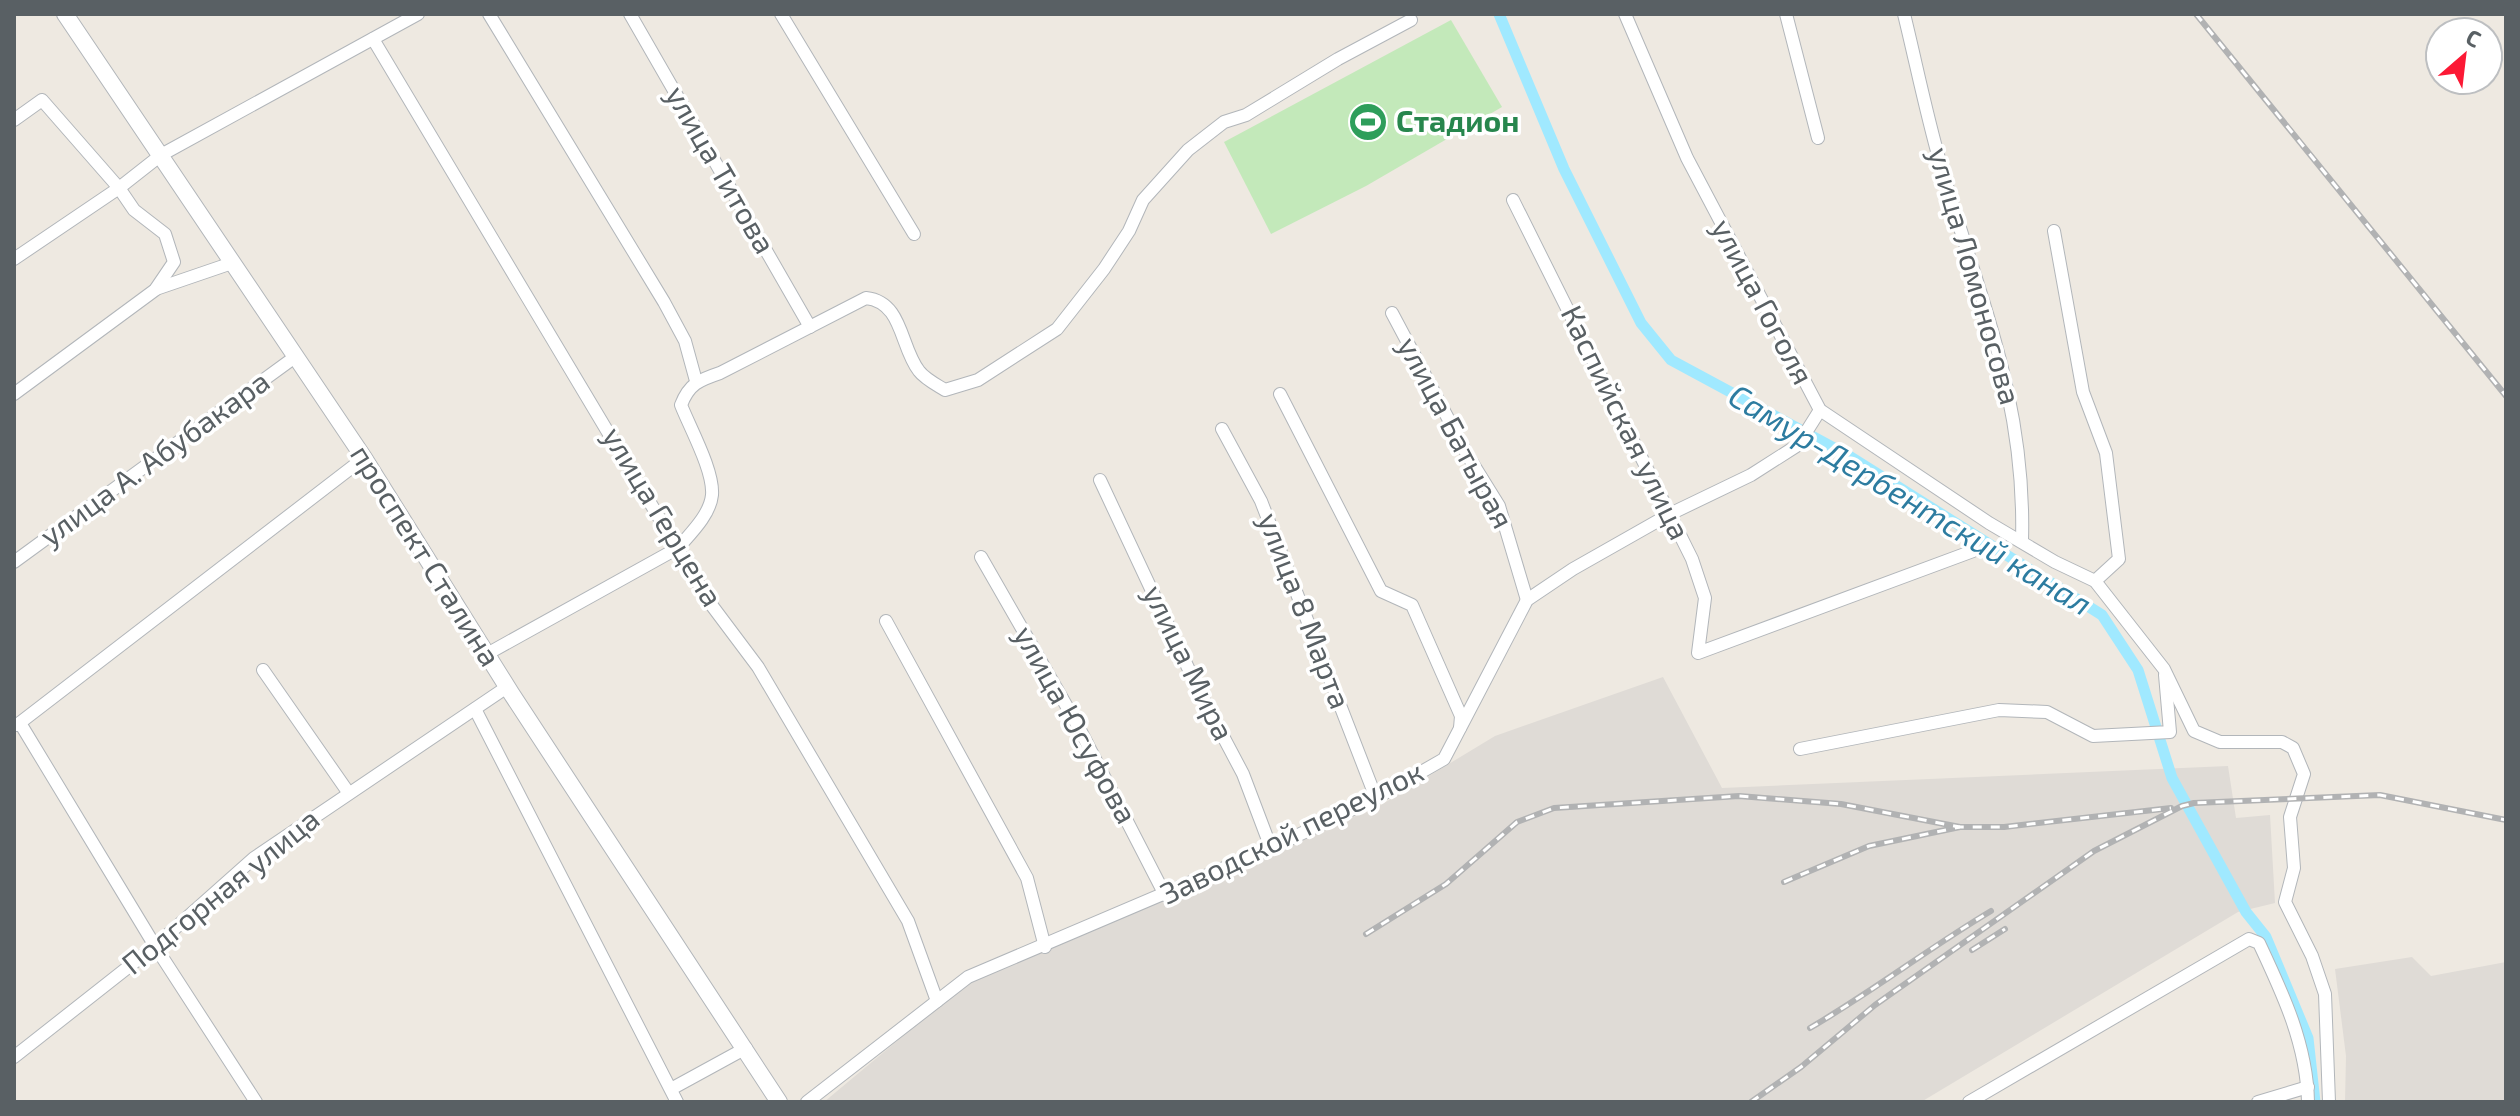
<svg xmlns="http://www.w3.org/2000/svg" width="2520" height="1116" viewBox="0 0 2520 1116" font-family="'Exo 2',sans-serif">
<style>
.industrial{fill:#dfdbd6}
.green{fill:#c3e9ba}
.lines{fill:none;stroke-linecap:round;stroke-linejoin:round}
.canal{stroke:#a0e9ff;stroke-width:11}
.minor-casing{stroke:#b2b6ba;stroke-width:14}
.tertiary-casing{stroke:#b2b6ba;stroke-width:18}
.minor{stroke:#fff;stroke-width:12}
.tertiary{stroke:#fff;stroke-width:16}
.rail-casing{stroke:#b1b2b3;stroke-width:6}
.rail{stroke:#fff;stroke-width:3;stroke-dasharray:9;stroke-linecap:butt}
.labels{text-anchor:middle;stroke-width:7;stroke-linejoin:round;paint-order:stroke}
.leisure-label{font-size:30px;font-weight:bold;fill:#27864d;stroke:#fff;text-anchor:start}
.street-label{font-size:30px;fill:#596064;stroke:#fff}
.water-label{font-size:32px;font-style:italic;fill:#2d7ca0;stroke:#fff}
</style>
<rect width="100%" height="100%" fill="#eee9e1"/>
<g class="industrial">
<polygon points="1663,677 1722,788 2228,766 2236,818 2270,815 2275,903 2238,912 1921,1102 824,1102 963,986 1381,805 1495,736"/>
<polygon points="2412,957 2431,976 2506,962 2506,1102 2345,1102 2346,1056 2335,969"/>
</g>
<polygon class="green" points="1451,20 1502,107 1366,186 1271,234 1224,142"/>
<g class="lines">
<polyline class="canal" points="1499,14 1564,169 1641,323 1671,360 1849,456 2102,615 2138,670 2172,778 2246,912 2266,937 2308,1038 2315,1102"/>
<g class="minor-casing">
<g id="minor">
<polyline points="489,14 664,302 685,341 696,381"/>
<polyline points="630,14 810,327"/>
<polyline points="781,14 914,234"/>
<polyline points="1625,14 1687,158 1820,410 1989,523 2055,562 2095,581 2164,669 2194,731 2220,742 2282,742 2293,748 2304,774 2290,817 2294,868 2285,902 2312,956 2325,994 2329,1102"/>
<polyline points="1786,14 1818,138"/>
<path d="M1904 14C1916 63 1926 113 1940 162 1978 296 2026 397 2022 541"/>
<polyline points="373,39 710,603 758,667 908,921 937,1001"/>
<polyline points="14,120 42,100 119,188 14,259"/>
<polyline points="1513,200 1692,559 1705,598 1698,653 1973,551"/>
<polyline points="2054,231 2083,392 2106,453 2119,559 2095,581"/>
<polyline points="156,289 232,263"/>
<polyline points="1392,313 1468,456 1499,506 1527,600"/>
<polyline points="14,394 155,290 174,262 165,234 134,210 119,188 161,155 418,14"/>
<polyline points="1280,394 1381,591 1412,605 1461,716 1460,728"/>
<polyline points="1222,429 1261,501 1376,798"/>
<polyline points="1100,480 1197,687 1243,774 1271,848"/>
<polyline points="981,557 1078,726 1165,895"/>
<polyline points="14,562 295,357"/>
<polyline points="886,621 1027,878 1045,947"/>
<path d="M487 654 678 548C690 534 710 515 712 495 714 471 690 428 681 405 689 384 699 380 720 373L866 298C903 302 900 347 919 371 925 379 937 385 945 390L978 380 1057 329 1104 269 1129 231 1143 200 1188 150 1224 122 1246 115 1338 59 1411 20"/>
<polyline points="263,670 348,792"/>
<polyline points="475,709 677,1102"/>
<polyline points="20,723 155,946 256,1102"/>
<polyline points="17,725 364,458"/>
<polyline points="1800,749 1999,710 2047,712 2093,736 2170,732 2165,675"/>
<polyline points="14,1057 155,946 254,858 507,687 511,693"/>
<polyline points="671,1089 746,1048"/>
<polyline points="807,1102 968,977 1271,848 1376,798 1444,759 1527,600 1573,569 1670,514 1751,475 1798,445 1820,410"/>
<path d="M1969 1102 2249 939 2259 943C2283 994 2307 1045 2308 1102"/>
<polyline points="2258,1102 2308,1087"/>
</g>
</g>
<g class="tertiary-casing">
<polyline id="tertiary" points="65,14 364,458 511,693 779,1102"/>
</g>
<use href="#minor" class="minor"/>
<use href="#tertiary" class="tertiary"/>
<g class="rail-casing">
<g id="rail">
<polyline points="2196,14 2506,396"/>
<polyline points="1784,882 1869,846 1960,827 2004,827 2171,808"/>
<polyline points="1366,934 1446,884 1517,822 1554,808 1739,796 1841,804 1960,827"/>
<polyline points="1972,950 2005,929"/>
<path d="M1810 1028C1872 992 1929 948 1991 911"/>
<polyline points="1751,1102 1801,1067 1875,1005 2094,851 2182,806 2194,803 2380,795 2506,820"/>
</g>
</g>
<use href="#rail" class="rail"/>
</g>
<defs>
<g id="stadium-disc" transform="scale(2)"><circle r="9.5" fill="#2e9e5b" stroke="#fff"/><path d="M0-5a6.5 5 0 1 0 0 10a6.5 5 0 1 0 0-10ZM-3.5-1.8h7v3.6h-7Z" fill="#fff"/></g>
</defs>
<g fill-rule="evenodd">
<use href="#stadium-disc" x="1368" y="122"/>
</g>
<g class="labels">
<g class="leisure-label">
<text x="1396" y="132">Стадион</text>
</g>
<g class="street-label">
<text transform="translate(720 170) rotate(60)" y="10">улица Титова</text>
<text transform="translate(1974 276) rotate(74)" y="10">улица Ломоносова</text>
<text transform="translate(1762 302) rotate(62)" y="10">улица Гоголя</text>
<text transform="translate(1625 423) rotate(64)" y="10">Каспийская улица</text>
<text transform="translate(1455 433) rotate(62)" y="10">улица Батырая</text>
<text transform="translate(155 459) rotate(-36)" y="10">улица А. Абубакара</text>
<text transform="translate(662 517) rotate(59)" y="10">улица Герцена</text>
<text transform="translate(425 556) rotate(58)" y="10">проспект Сталина</text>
<text transform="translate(1304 611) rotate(69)" y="10">улица 8 Марта</text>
<text transform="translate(1188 663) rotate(64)" y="10">улица Мира</text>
<text transform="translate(1075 725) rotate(61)" y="10">улица Юсуфова</text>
<text transform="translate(1292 833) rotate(-26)" y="10">Заводской переулок</text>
<text transform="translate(221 892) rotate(-39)" y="10">Подгорная улица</text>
</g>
<g class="water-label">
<text transform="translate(1910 500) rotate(31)" y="11">Самур-Дербентский канал</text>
</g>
</g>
<rect width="2520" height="1116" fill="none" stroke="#596064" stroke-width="32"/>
<g transform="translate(2464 56) rotate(28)"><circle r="38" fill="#ffffff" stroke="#bdbfc1" stroke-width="2"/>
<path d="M0-6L14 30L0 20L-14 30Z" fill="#fc1935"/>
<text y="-12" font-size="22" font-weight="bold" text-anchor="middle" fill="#596064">С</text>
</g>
</svg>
